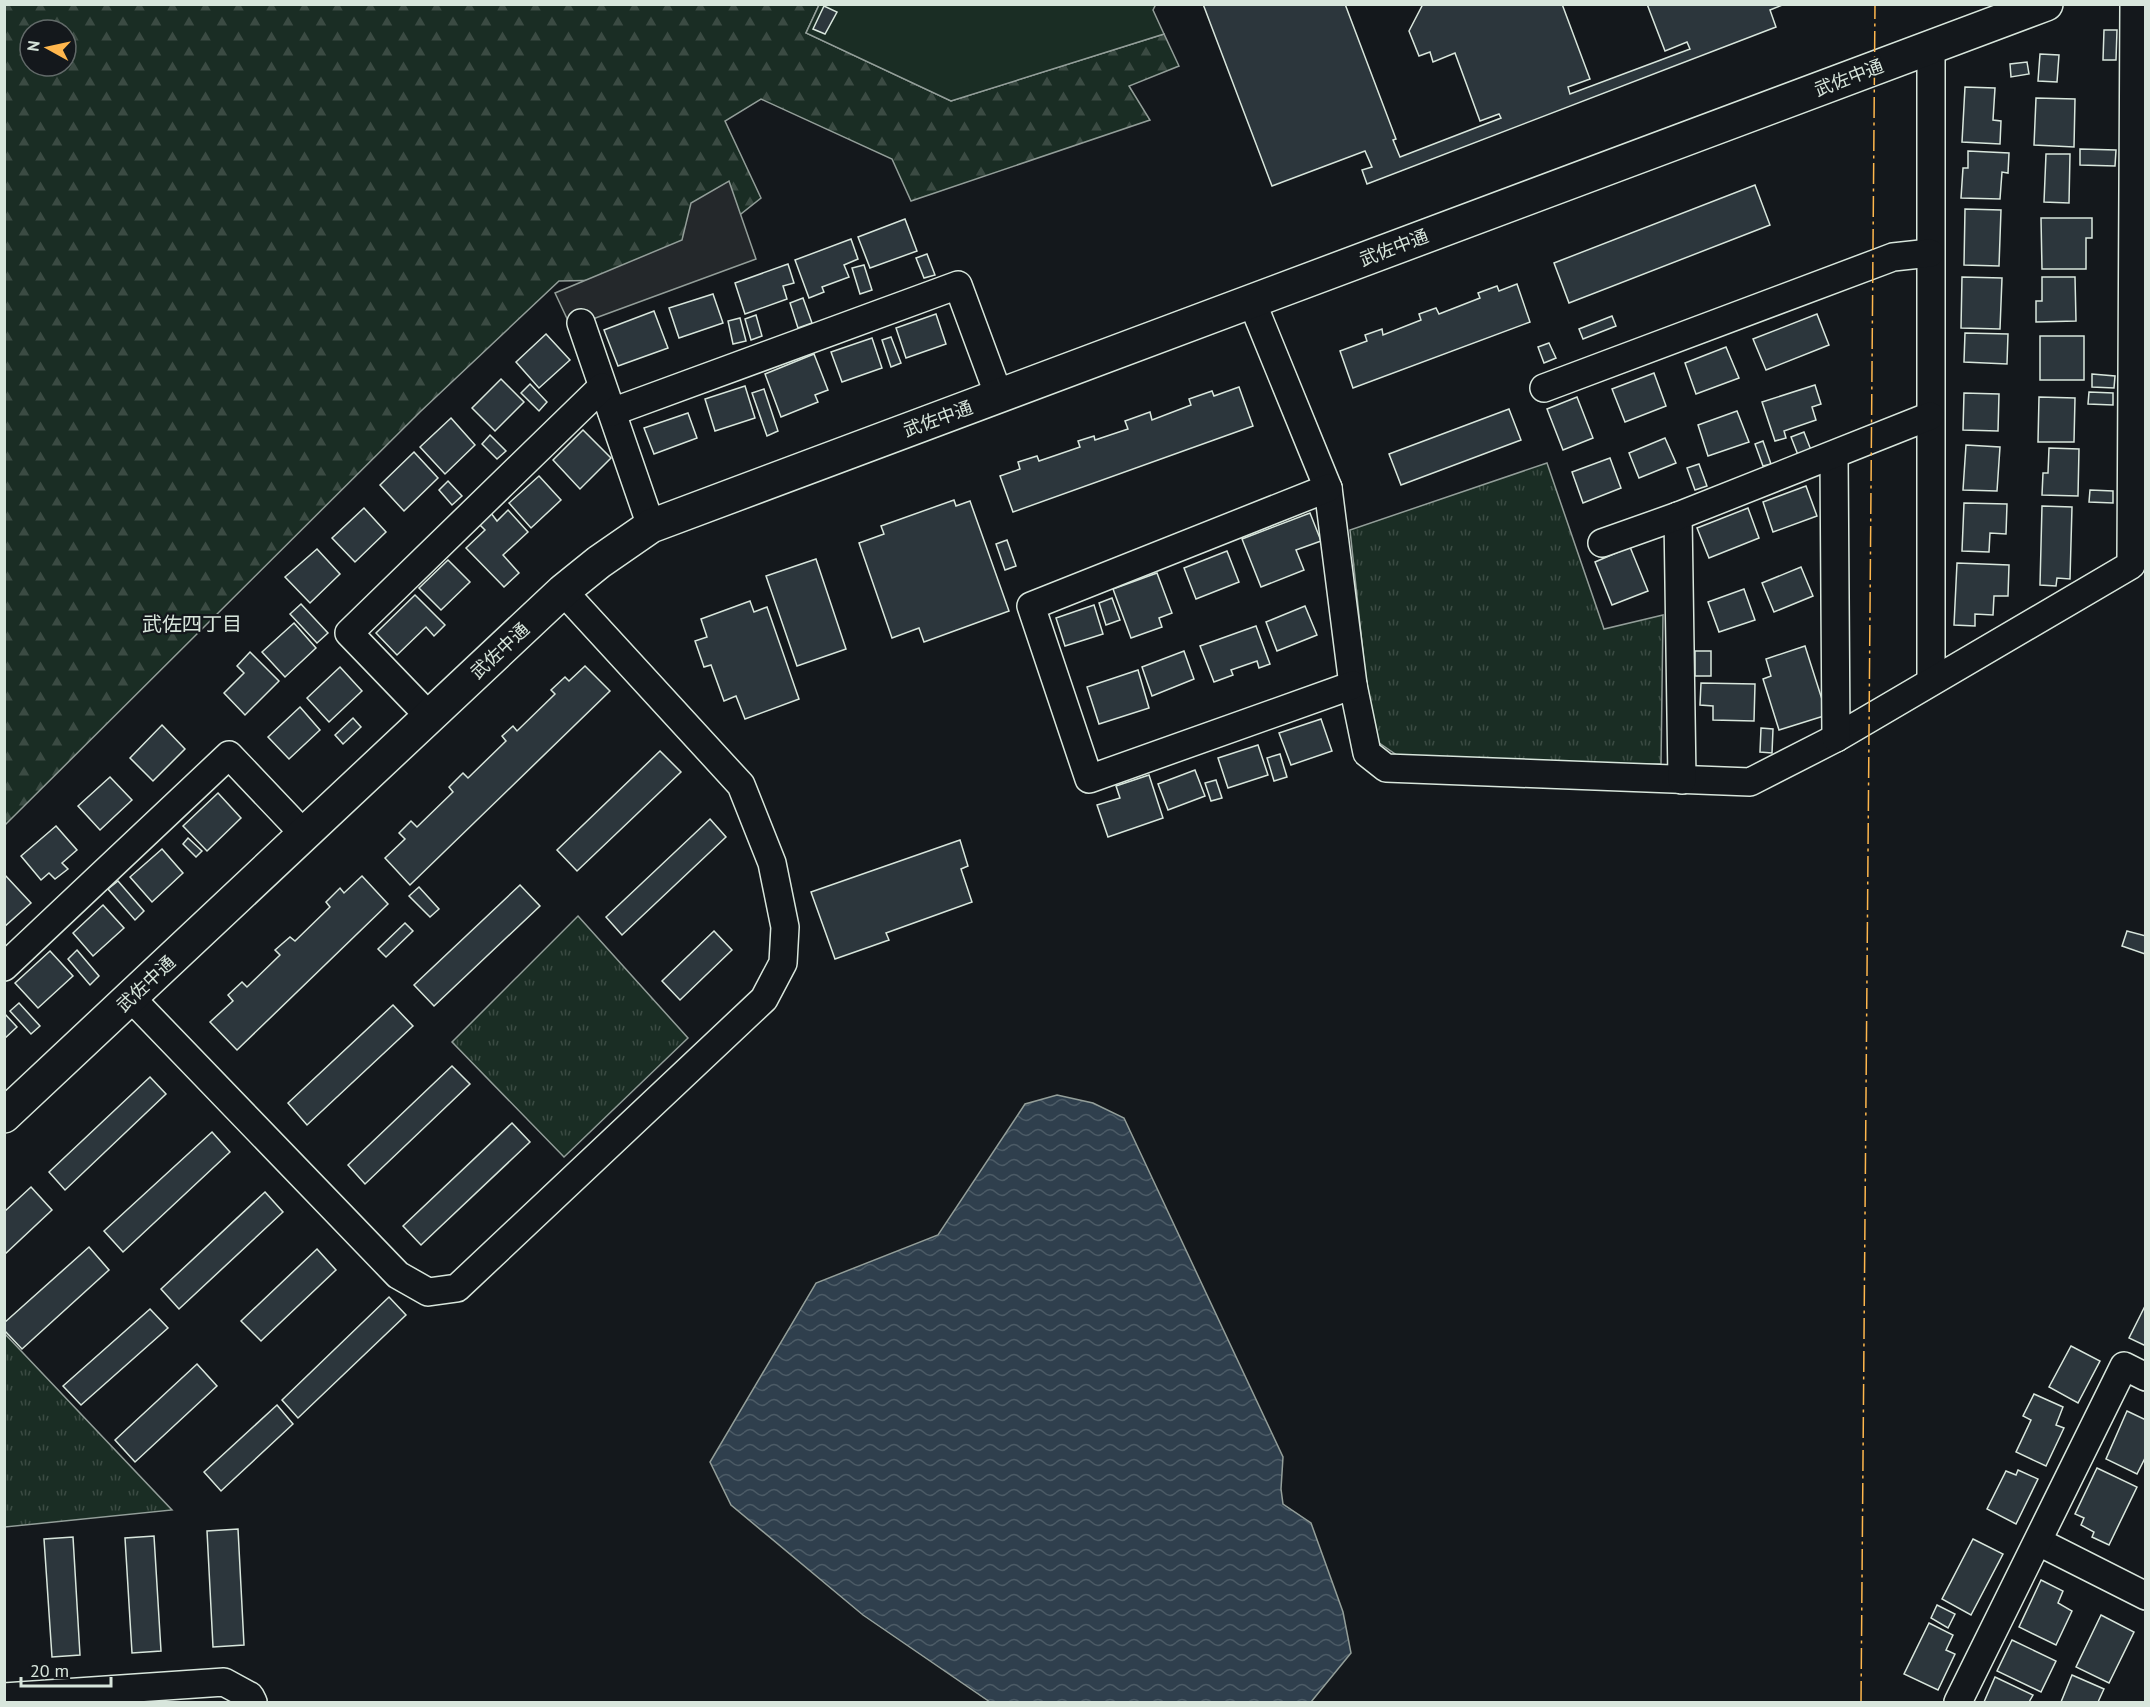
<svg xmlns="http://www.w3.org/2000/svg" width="2150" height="1707" viewBox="0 0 2150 1707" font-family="'PT Sans','Noto Sans JP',sans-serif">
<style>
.grass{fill:url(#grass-tufts);stroke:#939e99;stroke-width:1.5}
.forest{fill:url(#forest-firs);stroke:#939e99;stroke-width:1.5;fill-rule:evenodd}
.garden{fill:#1a2d24;stroke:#939e99;stroke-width:1.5}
.parking{fill:#24282b;stroke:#939e99;stroke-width:1.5}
.water{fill:url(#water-waves);stroke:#939e99;stroke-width:1.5}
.building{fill:#2c363c;stroke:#d8e6dc;stroke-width:1.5}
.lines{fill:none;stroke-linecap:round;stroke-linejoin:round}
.minor-casing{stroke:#d8e6dc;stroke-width:30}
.tertiary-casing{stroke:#d8e6dc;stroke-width:36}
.minor{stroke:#14181c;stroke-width:27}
.tertiary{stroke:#14181c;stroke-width:33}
.power{stroke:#ffb74d;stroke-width:1.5;stroke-dasharray:21 4.5 3 4.5;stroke-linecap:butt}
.labels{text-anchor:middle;stroke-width:4.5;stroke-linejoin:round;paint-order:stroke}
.street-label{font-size:18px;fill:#d8e6dc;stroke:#14181c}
.neighbourhood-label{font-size:20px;fill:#d8e6dc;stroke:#14181c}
</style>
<defs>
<pattern id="grass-tufts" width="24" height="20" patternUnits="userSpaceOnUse" patternTransform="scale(1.5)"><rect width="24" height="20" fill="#1a2d24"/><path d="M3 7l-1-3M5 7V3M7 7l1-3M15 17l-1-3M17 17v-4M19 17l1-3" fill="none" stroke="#3b4b43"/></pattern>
<pattern id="forest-firs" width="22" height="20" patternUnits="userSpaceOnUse" patternTransform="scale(1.5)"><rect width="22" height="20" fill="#1a2d24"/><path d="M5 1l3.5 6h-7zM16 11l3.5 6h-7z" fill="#3b4b43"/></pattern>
<pattern id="water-waves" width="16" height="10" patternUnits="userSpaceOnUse" patternTransform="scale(1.5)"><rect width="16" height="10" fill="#2f3f4d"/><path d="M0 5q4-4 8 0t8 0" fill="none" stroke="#4c5b66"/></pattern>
</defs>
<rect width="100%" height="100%" fill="#14181c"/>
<g class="grass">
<polygon points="1547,463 1604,629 1663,615 1661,764 1407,762 1372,738 1350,530"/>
<polygon points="578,916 688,1038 564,1157 452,1042"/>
<polygon points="5,1334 172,1510 5,1527"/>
</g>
<path class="forest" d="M5 5H819L806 33 951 101 1164 34 1179 66 1129 86 1150 120 911 201 892 159 761 99 725 121 761 198 659 279 559 281 420 412 5 825ZM30 30H66V66H30Z"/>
<polygon class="garden" points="1156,4 1153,10 1164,34 951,101 806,33 819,5"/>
<polygon class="parking" points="729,181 756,259 571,327 555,293 682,240 691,203"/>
<polygon class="water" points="1057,1095 1093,1103 1124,1118 1283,1457 1281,1489 1283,1504 1311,1523 1343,1612 1351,1653 1311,1702 990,1702 863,1615 731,1505 710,1462 816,1283 938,1235 1025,1104"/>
<g class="building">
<polygon points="1203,4 1345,4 1396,139 1393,140 1400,157 1501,118 1499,114 1480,121 1455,53 1433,62 1430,52 1419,56 1409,31 1423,4 1562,4 1590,79 1568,87 1570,94 1690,49 1687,42 1665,51 1647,4 1785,4 1770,10 1776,27 1367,184 1362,170 1372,167 1365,151 1272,186"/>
<polygon points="824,6 837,12 825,34 813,29"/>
<polygon points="2104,30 2117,30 2116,60 2103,60"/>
<polygon points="2040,54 2059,55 2057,82 2038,81"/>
<polygon points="2027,62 2029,74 2011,77 2010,64"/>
<polygon points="1965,87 1995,88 1993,120 2001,121 2000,144 1962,142"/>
<polygon points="2036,98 2075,99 2074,147 2034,145"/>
<polygon points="2080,149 2116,150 2115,166 2080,165"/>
<polygon points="1968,151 2009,153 2008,173 2002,172 2000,199 1961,198 1963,168 1968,168"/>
<polygon points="2046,154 2070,154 2069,203 2044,202"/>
<polygon points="1755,185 1770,225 1569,303 1554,263"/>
<polygon points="1965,209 2001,210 1999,266 1964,265"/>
<polygon points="2041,218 2092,218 2092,238 2086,238 2086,269 2042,269"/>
<polygon points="905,219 917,251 870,268 858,237"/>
<polygon points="851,239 858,259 844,265 849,277 822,287 824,292 809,298 795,260"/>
<polygon points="927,254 935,275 924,278 916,258"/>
<polygon points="788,264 794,283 783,286 787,299 745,314 735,283"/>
<polygon points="864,265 872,290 860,294 852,268"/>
<polygon points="1962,277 2002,278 2000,329 1961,328"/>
<polygon points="2042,277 2075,277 2076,321 2036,322 2036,301 2042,301"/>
<polygon points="1517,284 1530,322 1353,388 1340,351 1367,341 1365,335 1382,329 1383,335 1421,320 1419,314 1436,308 1439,314 1480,298 1478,293 1497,286 1499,291"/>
<polygon points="713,294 723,323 679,338 669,308"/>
<polygon points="803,298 812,323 798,328 790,303"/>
<polygon points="654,311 668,348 618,366 604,330"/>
<polygon points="936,314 946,344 906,358 896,328"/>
<polygon points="1817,314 1829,345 1766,370 1753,339"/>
<polygon points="756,315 762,336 751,340 745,319"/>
<polygon points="1612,316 1616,326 1583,339 1579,329"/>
<polygon points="740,318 746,341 733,344 728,321"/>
<polygon points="1965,333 2008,334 2007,364 1964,362"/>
<polygon points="546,334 570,360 539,388 516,362"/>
<rect x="2040" y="336" width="44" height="44"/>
<polygon points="891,337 901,363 891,367 882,340"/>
<polygon points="872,338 882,368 842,382 831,352"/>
<polygon points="1549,343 1556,358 1544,363 1538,347"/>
<polygon points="1726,347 1739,378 1696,394 1685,363"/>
<polygon points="814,354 828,390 815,395 818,402 781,417 765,374"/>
<polygon points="1654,373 1666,406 1625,422 1612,389"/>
<polygon points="2092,374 2115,376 2114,388 2092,387"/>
<polygon points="501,379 524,402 495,431 472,408"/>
<polygon points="530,384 547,402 539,411 521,393"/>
<polygon points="1815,385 1821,404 1812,407 1816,420 1784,431 1786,438 1775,441 1762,402"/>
<polygon points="745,386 755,418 715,431 705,399"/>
<polygon points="1239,387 1253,426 1013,512 1000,476 1020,469 1018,462 1037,456 1039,461 1080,447 1078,441 1094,436 1095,440 1128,429 1125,421 1150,412 1152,420 1191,405 1189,399 1212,391 1214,396"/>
<polygon points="764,389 778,431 767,436 752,393"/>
<polygon points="2089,392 2113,393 2113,405 2088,404"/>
<polygon points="1964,393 1999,394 1998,431 1963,430"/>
<polygon points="1577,397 1593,438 1563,450 1547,409"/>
<polygon points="2039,397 2075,398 2074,442 2038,442"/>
<polygon points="1509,409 1521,440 1401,485 1389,454"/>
<polygon points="1737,411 1749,442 1708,456 1698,425"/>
<polygon points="688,413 697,438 654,454 644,428"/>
<polygon points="451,418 475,445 445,474 420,447"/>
<polygon points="583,430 611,458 580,489 553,460"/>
<polygon points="1804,432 1811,450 1798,455 1791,437"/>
<polygon points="490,435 506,451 497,459 482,444"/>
<polygon points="1665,438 1676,463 1639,478 1629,453"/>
<polygon points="1763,441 1771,464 1763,466 1755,444"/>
<polygon points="1966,445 2000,447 1997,491 1963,490"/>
<polygon points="2049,448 2079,449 2078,496 2042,495 2043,473 2048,473"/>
<polygon points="414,452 438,478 404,511 380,485"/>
<polygon points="1610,458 1621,488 1583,503 1572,472"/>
<polygon points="1699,464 1707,486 1695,490 1687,468"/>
<polygon points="539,476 561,500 531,528 509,503"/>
<polygon points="448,481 462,496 452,505 439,490"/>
<polygon points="1806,486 1817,516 1773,532 1763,502"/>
<polygon points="2090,490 2113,491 2113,503 2089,502"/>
<polygon points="954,500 956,506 970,501 1009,611 924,642 919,628 892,638 859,543 884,534 881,526"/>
<polygon points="1964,503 2007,504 2006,534 1990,533 1989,552 1962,551"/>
<polygon points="2042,506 2072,507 2070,579 2057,578 2056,586 2040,585"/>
<polygon points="364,508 386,532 355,562 332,538"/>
<polygon points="1748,508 1759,538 1709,558 1697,528"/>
<polygon points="508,510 528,532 503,555 519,573 504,587 466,548 485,530 479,524 491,513 497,521"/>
<polygon points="1310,513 1321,541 1296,550 1304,570 1261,587 1242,539"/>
<polygon points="1007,540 1016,566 1005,570 996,544"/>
<polygon points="1630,547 1648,591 1612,605 1595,562"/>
<polygon points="317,549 340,574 310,603 285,577"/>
<polygon points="1227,551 1239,582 1196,599 1184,568"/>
<polygon points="816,559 846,649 797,666 766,576"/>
<polygon points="448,560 470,582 441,610 419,588"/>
<polygon points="1957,563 2009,565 2008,596 1994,596 1993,615 1975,614 1975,626 1954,625"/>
<polygon points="1801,567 1813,596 1774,612 1762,583"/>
<polygon points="1157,573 1172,613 1159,618 1162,627 1131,638 1113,589"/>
<polygon points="1744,589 1755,620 1719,632 1708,602"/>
<polygon points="415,595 445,625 434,636 426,627 397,655 376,633"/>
<polygon points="1112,598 1120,620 1106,625 1099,603"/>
<polygon points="750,601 754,612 767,607 799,699 745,719 736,696 724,701 711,665 704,667 695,641 707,637 701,619"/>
<polygon points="301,604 328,633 317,643 290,614"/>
<polygon points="1094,605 1103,634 1065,646 1056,618"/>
<polygon points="1305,606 1317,635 1277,651 1266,622"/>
<polygon points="294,623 316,648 285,677 262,652"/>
<polygon points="1256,626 1270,664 1259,668 1257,661 1231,670 1233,675 1214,682 1200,646"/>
<polygon points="1805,646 1827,715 1779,730 1763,679 1771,676 1766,659"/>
<polygon points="1184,651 1194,679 1152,696 1142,667"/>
<rect x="1695" y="651" width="16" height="25"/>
<polygon points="250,652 279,681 245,715 224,693 244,673 237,666"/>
<polygon points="585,666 610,691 410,885 385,858 405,839 399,833 411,821 417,827 453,792 449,787 463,773 468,778 506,741 502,736 513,726 517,731 555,694 551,690 565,677 569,681"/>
<polygon points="340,667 362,691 329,722 307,698"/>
<polygon points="1138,670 1149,708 1099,724 1087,687"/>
<polygon points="1701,683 1755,684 1754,721 1713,720 1713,706 1700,705"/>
<polygon points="300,707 320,730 289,759 268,737"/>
<polygon points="353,718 361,727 343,744 335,735"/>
<polygon points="1321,719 1332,751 1291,765 1279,733"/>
<polygon points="162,725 185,749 153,781 130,758"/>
<polygon points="1761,728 1773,729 1772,753 1760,752"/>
<polygon points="1258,745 1268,775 1228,788 1218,758"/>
<polygon points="660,751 681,772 577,871 557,850"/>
<polygon points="1280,754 1287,777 1274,781 1267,758"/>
<polygon points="1195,770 1205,796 1168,810 1158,784"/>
<polygon points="1149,775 1163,818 1108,837 1097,805 1120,798 1116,786"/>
<polygon points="110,777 132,800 100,830 78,806"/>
<polygon points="1216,780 1222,798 1211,801 1205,783"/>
<polygon points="218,793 241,818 207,851 183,826"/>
<polygon points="710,819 726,837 622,935 606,917"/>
<polygon points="56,826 77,850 62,863 68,869 55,879 49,873 41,880 21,856"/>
<polygon points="188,838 202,851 196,857 183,844"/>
<polygon points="960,840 968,866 961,869 972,902 886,933 889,940 835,959 811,892"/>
<polygon points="162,849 183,873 152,902 130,877"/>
<polygon points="4,874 31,903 4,927"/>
<polygon points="362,876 388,904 237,1050 210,1022 233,1001 228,995 242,982 247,987 280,955 275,950 290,937 295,941 330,907 326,902 340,888 344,893"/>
<polygon points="118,881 144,911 135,920 108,889"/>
<polygon points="520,885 540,906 434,1006 414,985"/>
<polygon points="419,887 439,909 430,917 409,896"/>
<polygon points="103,905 124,928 93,956 73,933"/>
<polygon points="405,923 413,931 386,957 378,949"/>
<polygon points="714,931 732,950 680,1000 662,981"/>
<polygon points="2127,931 2146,936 2145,954 2122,946"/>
<polygon points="77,950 99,976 90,985 68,959"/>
<polygon points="50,951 73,976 38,1008 15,983"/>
<polygon points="19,1003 40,1026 31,1034 10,1011"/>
<polygon points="393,1005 413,1026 307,1125 288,1103"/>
<polygon points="4,1013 17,1027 4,1039"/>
<polygon points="452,1066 470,1084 365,1184 348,1165"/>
<polygon points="150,1077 166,1094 65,1190 49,1172"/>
<polygon points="512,1123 530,1142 421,1245 403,1226"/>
<polygon points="212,1132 230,1152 123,1252 104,1231"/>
<polygon points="31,1187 52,1210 4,1255 4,1212"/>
<polygon points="265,1192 283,1212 179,1309 161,1289"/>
<polygon points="89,1247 109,1270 22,1349 4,1330 4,1323"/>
<polygon points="317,1249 336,1270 261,1341 241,1321"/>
<polygon points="389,1297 406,1315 298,1418 282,1400"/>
<polygon points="2146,1304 2146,1346 2129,1338"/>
<polygon points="150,1309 168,1328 81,1405 63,1386"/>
<polygon points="2071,1346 2100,1361 2078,1403 2049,1387"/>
<polygon points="197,1364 217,1386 135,1462 115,1440"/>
<polygon points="2034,1394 2063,1407 2056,1425 2064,1428 2046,1466 2016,1452 2031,1420 2023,1416"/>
<polygon points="277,1405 293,1424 221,1491 204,1472"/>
<polygon points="2127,1411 2146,1420 2146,1456 2137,1474 2106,1459"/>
<polygon points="2097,1468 2137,1487 2109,1545 2092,1537 2094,1532 2081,1525 2084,1518 2075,1514"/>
<polygon points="2018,1470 2038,1479 2016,1524 1987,1509 2006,1471 2016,1475"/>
<polygon points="238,1529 244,1645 213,1647 207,1531"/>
<polygon points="154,1536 161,1651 132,1653 125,1538"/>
<polygon points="73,1537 80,1655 52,1657 44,1539"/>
<polygon points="1973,1539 2003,1554 1971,1615 1942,1599"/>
<polygon points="2041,1580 2063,1591 2058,1603 2072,1611 2056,1645 2019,1627"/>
<polygon points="1937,1605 1955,1614 1948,1628 1931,1618"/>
<polygon points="2101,1615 2134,1632 2109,1683 2076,1667"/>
<polygon points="1929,1623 1953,1635 1946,1650 1955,1654 1938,1690 1904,1674"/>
<polygon points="2012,1640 2056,1661 2041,1692 1997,1671"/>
<polygon points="2072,1675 2104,1689 2098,1702 2061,1702"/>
<polygon points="1995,1677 2033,1695 2029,1702 1984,1702"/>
</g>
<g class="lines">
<g class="minor-casing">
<g id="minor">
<polyline points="1931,47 1931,681"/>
<polyline points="1252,302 1328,488 1353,685 1367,753 1386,768 1750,782 1836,738 2131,565 2134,4"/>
<polyline points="581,323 651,526"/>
<polyline points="1544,388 1893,257 1930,253"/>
<polyline points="612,412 958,285 999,396"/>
<polyline points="1834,455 1836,738"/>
<polyline points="1328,488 1031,606 1089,779 1353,685"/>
<polyline points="1678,516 1682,780"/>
<polyline points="1602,543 1678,516 1930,416"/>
<polyline points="430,717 349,633 602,387"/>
<polyline points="4,967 229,755 304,834"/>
<polyline points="131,998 398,1275 428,1292 457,1288 764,999 783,963 785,927 772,863 741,785 563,591"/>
<polyline points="2039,1542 2146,1596"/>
<polyline points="4,1697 224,1682 250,1696 253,1702"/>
<polyline points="1958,1702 2124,1366 2146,1377"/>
</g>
</g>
<g class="tertiary-casing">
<polyline id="tertiary" points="4,1116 563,591 599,562 651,526 2046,4"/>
</g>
<use href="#minor" class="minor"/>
<use href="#tertiary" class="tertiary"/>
<polyline class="power" points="1861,1702 1875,4"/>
</g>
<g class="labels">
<g class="street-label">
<text transform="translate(1849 78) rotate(-21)" y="6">武佐中通</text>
<text transform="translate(1394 248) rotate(-21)" y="6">武佐中通</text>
<text transform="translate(938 419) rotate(-20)" y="6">武佐中通</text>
<text transform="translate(500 651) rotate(-43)" y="6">武佐中通</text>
<text transform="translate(146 984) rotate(-43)" y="6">武佐中通</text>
</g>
<g class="neighbourhood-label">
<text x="192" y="631">武佐四丁目</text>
</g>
</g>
<rect width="2150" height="1707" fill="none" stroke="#d8e6dc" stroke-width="12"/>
<g transform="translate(48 48) rotate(278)"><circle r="28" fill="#14181c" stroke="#626a69" stroke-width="1.5"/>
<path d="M0-4.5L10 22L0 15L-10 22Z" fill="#ffb74d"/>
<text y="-9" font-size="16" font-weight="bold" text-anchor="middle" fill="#d8e6dc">N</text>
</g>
<path d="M21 1677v9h90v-9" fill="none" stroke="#d8e6dc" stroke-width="3"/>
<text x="30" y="1677" font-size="18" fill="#d8e6dc" stroke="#14181c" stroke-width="4.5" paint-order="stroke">20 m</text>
</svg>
